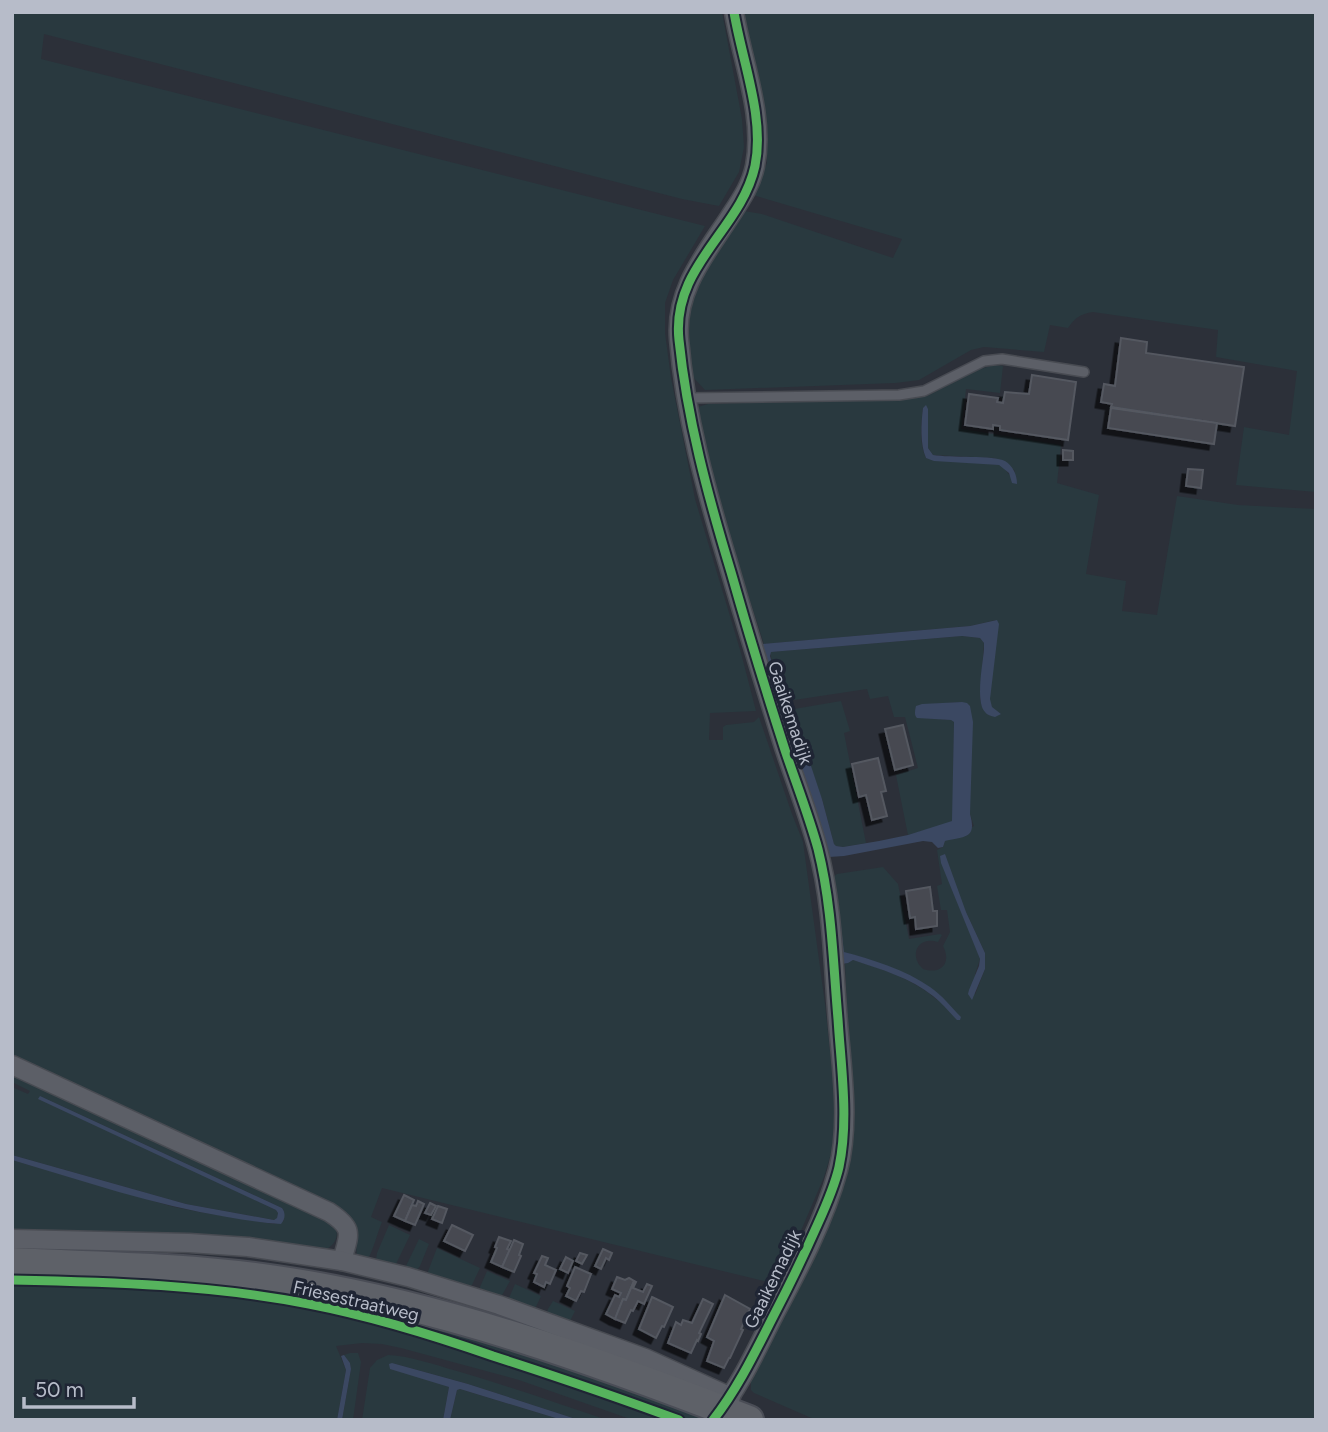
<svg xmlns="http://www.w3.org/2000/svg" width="1328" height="1432" viewBox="0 0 1328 1432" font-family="Figtree,sans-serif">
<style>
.green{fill:#29393f;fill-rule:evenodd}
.water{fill:#3b4862}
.building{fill:#464951;stroke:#545861;stroke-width:2;filter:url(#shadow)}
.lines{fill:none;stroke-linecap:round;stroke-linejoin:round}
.lane-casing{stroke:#484b52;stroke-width:12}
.street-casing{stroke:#484b52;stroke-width:21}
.primary-casing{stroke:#4a4d56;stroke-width:32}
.lane{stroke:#5c5f67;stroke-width:9}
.street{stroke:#5c5f67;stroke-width:18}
.primary{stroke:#5e6168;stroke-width:28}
.cycleway-casing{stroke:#1f2534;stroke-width:13}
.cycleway{stroke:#56b35d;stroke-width:9}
.labels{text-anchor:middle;stroke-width:7;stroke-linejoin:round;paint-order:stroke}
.street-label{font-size:18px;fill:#b7bcc9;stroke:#1f2534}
</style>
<defs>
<filter id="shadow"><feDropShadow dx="-5.5" dy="5.5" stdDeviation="0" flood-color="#0009"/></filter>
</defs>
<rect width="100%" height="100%" fill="#2c3039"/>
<g class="green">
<path d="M12 12H722L742 119 744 147 739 172 719 206 682 199 44 34 41 59 705 226 673 280 665 303V333L671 378 695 499 741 653 756 711 710 713 709 740H723V727L726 725 754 722 759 717 792 814 803 842 825 1004 836 1107 833 1147 824 1177 803 1226 776 1284 382 1188 371 1217 382 1222C377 1234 374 1248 368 1259L358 1257C354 1248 359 1239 356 1229L12 1060Z"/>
<path d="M742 12H1316V492L1236 485 1244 427 1289 435 1297 371 1216 357 1218 330 1093 312C1080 314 1075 318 1068 328L1050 325 1044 352 984 347 971 350 919 380 895 383 705 390 692 376 687 339V298L700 273 744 211 762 214 893 258 902 239 753 195 767 163 765 138Z"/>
<path d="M994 365 1003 366 1000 393 966 389 961 429 1061 445 1057 483 1099 495 1086 574 1126 581 1122 611 1157 615 1177 496 1238 505 1316 509V1420H816L754 1393 751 1390V1379C769 1344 787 1309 805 1274 828 1227 851 1181 852 1128L845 964 853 960C882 969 914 979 937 1000L942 997C914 974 878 961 843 952L841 927 838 926 833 877 837 874 883 867 898 884 909 939 940 934 942 935 938 942C918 936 908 955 923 969 941 975 952 963 943 946L950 932 947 910H941L937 886 942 884 937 850 943 847 945 841 974 826 970 814 962 702 918 705 915 714 916 717 951 720 954 722 953 819 952 821 948 824 908 835 896 775 918 768 905 717H894L888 696 870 699 867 689 781 702 770 652 962 636 980 638 984 643 980 699 982 707H992L989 700 998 624 996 620 970 626 764 644 720 508 697 414 698 407 708 404 906 399 927 396 980 369ZM923 408 928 409V448L933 455 994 458 1004 461 1015 471 1011 477 1004 468 999 465 926 458C919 444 921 423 923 408ZM966 912 985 953V969L975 995V974L980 959Z"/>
<polygon points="841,701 850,731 844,733 866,843 843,847 836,846 834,844 822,799 787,733 782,715 788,710"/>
<path d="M12 1072 332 1221C341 1233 337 1246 322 1251L157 1235 12 1230V1160L174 1207 199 1212 274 1224 284 1221V1211L282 1208 40 1096 276 1210 278 1213 277 1219 274 1220 186 1204 12 1155V1087L28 1094 30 1091 12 1082Z"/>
<polygon points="389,1225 410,1235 396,1264 392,1268 376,1260 377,1253"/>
<polygon points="419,1239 429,1244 420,1266 416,1271 408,1272 406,1266"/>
<polygon points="437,1248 480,1268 472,1285 467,1288 427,1274"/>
<polygon points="487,1271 510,1281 501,1297 481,1291 480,1287"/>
<polygon points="155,1282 246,1283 467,1329 700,1414 698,1420 690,1420 527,1362 375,1315 336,1305 255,1291"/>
<polygon points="515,1284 541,1296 534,1311 510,1303 509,1298"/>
<path d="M12 1285C106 1288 200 1290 293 1306 363 1318 430 1340 498 1362 555 1381 612 1400 669 1420H633L519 1380 401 1348 382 1344 362 1343 336 1346 346 1370 337 1420H12Z"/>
<polygon points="553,1301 575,1311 570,1321 567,1323 547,1313 548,1309"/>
<polygon points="350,1353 358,1353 361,1362 353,1420 342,1420 351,1369 350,1363 344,1355"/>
<path d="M388 1355C411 1356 435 1365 457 1371 508 1386 557 1403 607 1420H579L468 1384 392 1363 449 1387 443 1420H362L370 1368 377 1360Z"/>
<polygon points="460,1389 562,1420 450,1420 457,1390"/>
</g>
<g class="water">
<path d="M926 405 928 409V448L933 455C950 458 994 455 1005 461 1013 466 1017 475 1017 484L1012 483 1009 473 999 465 934 461 926 458C920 444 921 423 923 408Z"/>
<path d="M997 620 999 624 990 699 992 707 1001 714 995 717C991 716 987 715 985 712 975 702 983 663 984 649V643L980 638 962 636 771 652 770 656 782 699 779 703 761 644 970 626Z"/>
<path d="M962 702 967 703 970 706 973 722 970 814C977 839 965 836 945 841L943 847 938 848 932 842 923 841 844 856 829 857 827 853 787 733 797 730 800 733 822 799 834 844 836 846 843 847 879 841 908 835 952 821 954 722 951 720 917 718C914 716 915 710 916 706L922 704Z"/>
<polygon points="945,854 966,912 985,953 985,969 972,1000 968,994 969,990 979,966 980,959 941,863 940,856"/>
<path d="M840 925 841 926 844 952C871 959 906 970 930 987 942 995 951 1007 961 1017L960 1020H957C949 1012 942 1003 933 996 911 978 880 969 853 960L848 963 842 964 838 926Z"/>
<path d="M40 1096 282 1208C286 1213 285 1220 281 1224 263 1223 245 1220 227 1217 154 1205 83 1181 12 1160V1155L186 1204 274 1220 277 1218 278 1213 276 1210 38 1099Z"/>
<polygon points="344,1355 350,1363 351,1369 342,1420 337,1420 346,1370 341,1356"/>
<polygon points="392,1363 468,1384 579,1420 562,1420 460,1389 457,1390 450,1420 443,1420 449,1387 390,1369 389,1364"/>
</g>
<g class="building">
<polygon points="1121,338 1147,342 1146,353 1244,367 1235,426 1111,407 1112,404 1101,402 1104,384 1115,386"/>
<polygon points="1032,375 1076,382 1068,440 1000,430 1000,426 993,425 993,429 965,425 969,394 998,398 997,402 1003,403 1005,392 1029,394"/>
<polygon points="1111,408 1217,423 1214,444 1108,428"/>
<polygon points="1063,450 1073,451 1073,460 1063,460"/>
<polygon points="1188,469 1203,470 1201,488 1186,486"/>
<polygon points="903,725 913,765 895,770 885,729"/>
<polygon points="878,758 886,791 881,792 887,816 872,820 866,795 859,797 852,764"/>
<polygon points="930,887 933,911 937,911 937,926 916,929 915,917 910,918 906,891"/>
<polygon points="404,1195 414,1200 405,1221 394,1216"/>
<polygon points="418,1201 424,1204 415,1225 405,1221 412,1205 416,1206"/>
<polygon points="430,1203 436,1206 431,1215 425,1213"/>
<polygon points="438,1206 447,1209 442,1223 432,1219"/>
<polygon points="452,1225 473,1235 465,1251 444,1241"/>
<polygon points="499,1237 511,1241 507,1249 510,1250 502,1267 491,1262 497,1248 495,1247"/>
<polygon points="514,1240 523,1244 519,1255 521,1256 514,1272 502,1267"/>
<polygon points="603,1249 612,1253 609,1260 606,1258 601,1269 595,1266"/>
<polygon points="580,1253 587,1255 582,1264 576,1261"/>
<polygon points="542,1256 548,1258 545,1265 556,1270 550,1284 546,1282 544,1287 534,1282 537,1274 534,1273"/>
<polygon points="566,1257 573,1261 568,1273 560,1269"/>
<polygon points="575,1267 591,1274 584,1292 581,1291 576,1301 566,1296 570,1288 567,1286"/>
<polygon points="617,1277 625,1280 629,1278 634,1281 626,1300 623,1299 615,1319 606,1314 615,1295 619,1297 621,1293 612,1289"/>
<polygon points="634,1281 636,1282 633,1288 643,1292 647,1284 652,1286 644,1304 638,1301 633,1311 631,1310 625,1323 615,1319 623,1299 626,1300"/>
<polygon points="725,1295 750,1309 741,1329 743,1330 730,1358 729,1358 724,1368 707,1361 714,1341 707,1337"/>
<polygon points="652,1297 673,1307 664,1327 662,1326 656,1338 639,1329"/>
<polygon points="703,1299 713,1304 699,1333 701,1334 698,1341 697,1340 691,1353 668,1343 676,1322 681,1325 683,1320 692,1323"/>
</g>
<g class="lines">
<g class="lane-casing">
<polyline id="lane" points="687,398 899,395 924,391 984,361 1002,359 1084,372"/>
</g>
<g class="street-casing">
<g id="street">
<path d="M12 1065 329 1212C355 1229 349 1234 342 1261"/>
<polyline points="12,1239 189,1243 248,1247 342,1261 408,1277 499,1305 645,1358 731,1397"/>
<path d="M716 1416C741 1385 757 1348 775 1313 799 1268 825 1219 838 1170 850 1125 842 1070 838 1023 833 964 833 903 817 846 808 813 795 780 784 747 765 686 746 625 728 563 706 490 685 415 679 339 675 291 704 256 729 218 740 201 751 186 755 166 765 116 742 61 734 12"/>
</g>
</g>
<g class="primary-casing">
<path id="primary" d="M12 1262C101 1266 189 1267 277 1280 439 1304 597 1361 749 1420"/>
</g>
<use href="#lane" class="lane"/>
<use href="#street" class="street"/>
<use href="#primary" class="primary"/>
<g class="cycleway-casing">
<g id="cycleway">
<path d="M12 1280C111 1282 212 1285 309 1304 371 1316 433 1335 493 1356 555 1376 617 1397 679 1420"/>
<path d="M713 1420C739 1387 757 1348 776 1311 790 1284 803 1257 815 1230 824 1210 834 1189 839 1167 849 1120 841 1067 838 1019 833 962 832 905 818 849 809 816 796 783 785 750 766 691 748 632 731 572 708 496 687 419 679 340 671 266 741 230 755 166 765 117 742 61 734 12"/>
</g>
</g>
<use href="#cycleway" class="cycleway"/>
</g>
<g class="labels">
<g class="street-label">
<text transform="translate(790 713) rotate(72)" y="6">Gaaikemadijk</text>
<text transform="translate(773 1279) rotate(-64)" y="6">Gaaikemadijk</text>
<text transform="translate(356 1301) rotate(13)" y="6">Friesestraatweg</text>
</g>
</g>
<rect width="1328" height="1432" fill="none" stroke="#b7bcc9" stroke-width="28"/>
<path d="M24 1397v10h110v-10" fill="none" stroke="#b7bcc9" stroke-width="3.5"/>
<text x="35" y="1397" font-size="21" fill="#b7bcc9" stroke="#1f2534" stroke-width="5" paint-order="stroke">50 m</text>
</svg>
